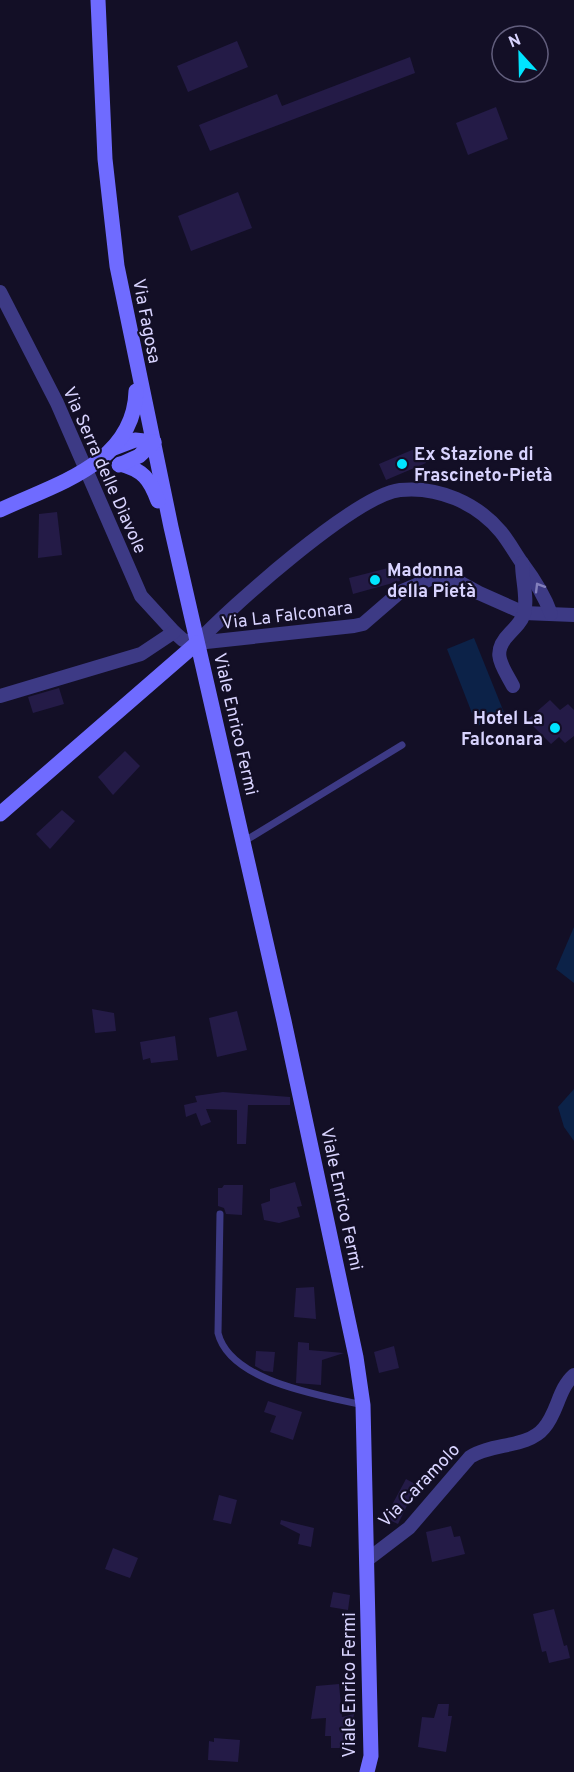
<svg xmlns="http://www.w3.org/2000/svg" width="574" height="1772" viewBox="0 0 574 1772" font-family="Overpass,sans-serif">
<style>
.water{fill:#0c2248}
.building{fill:#241b47}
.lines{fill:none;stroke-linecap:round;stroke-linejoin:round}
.lane{stroke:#3d3a85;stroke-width:7}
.street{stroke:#3d3a85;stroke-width:14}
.secondary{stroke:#6f6bff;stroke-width:15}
.oneway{stroke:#837fbc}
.poi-dot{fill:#00e5ff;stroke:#130f26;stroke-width:2}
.labels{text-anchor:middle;stroke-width:4.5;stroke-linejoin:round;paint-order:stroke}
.street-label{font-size:18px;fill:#d9d4ff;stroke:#130f26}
.poi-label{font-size:18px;font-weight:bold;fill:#d9d4ff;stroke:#130f26;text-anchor:start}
</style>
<rect width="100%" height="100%" fill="#130f26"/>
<g class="water">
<polygon points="474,638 505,715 477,726 447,649"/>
<polygon points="574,927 574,983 556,969"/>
<polygon points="574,1089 574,1141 564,1127 558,1107"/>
</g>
<g class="building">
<polygon points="237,41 248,67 188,92 177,66"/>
<polygon points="410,57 415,73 210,151 199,125 277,94 282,106"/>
<polygon points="496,107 508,139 468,155 456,123"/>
<polygon points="238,192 252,228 191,251 178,216"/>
<polygon points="419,447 426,463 386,480 379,464"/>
<polygon points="57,512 62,555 38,558 39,514"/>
<polygon points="396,566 400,581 353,594 349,578"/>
<polygon points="59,688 64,704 33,713 28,697"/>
<polygon points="550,700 560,710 568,704 574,710 574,736 565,743 559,737 551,744 527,720"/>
<polygon points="125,751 140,766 113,795 98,777"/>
<polygon points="62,810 75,821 50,849 36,834"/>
<polygon points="92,1009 114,1013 116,1031 95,1033"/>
<polygon points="237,1011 247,1050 217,1057 209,1018"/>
<polygon points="175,1036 178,1060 151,1063 150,1058 143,1060 140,1042"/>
<polygon points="223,1092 290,1097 290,1105 248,1105 246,1144 237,1144 237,1110 206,1109 211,1122 201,1126 196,1113 186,1117 184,1105 197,1102 195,1096"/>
<polygon points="295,1182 302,1206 297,1207 300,1217 279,1223 264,1220 261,1204 270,1201 270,1189"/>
<polygon points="224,1185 243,1185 242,1215 226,1214 224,1208 218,1206 218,1188 222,1188"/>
<polygon points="314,1287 316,1319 294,1317 296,1288"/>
<polygon points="298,1342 309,1343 309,1350 344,1353 322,1360 321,1385 296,1383"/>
<polygon points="394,1346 399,1368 379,1373 374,1352"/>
<polygon points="256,1351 275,1352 273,1372 264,1371 255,1366"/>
<polygon points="268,1401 302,1412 293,1440 270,1432 276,1416 264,1412"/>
<polygon points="406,1479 417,1485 398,1524 385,1518"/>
<polygon points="219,1495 237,1500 231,1524 213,1520"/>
<polygon points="281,1520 314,1528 311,1547 298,1544 300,1534 280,1524"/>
<polygon points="451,1526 454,1537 460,1536 465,1554 432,1562 426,1532"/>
<polygon points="113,1548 138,1558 130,1578 105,1569"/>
<polygon points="333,1592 350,1595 348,1610 330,1607"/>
<polygon points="554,1609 564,1646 567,1645 570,1658 549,1663 546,1651 542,1652 533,1614"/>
<polygon points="339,1684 342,1717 354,1714 349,1748 331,1748 331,1736 325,1736 326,1718 311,1719 316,1686"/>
<polygon points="438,1704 449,1704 448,1716 452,1716 446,1752 418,1747 422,1717 434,1718"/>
<polygon points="214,1738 240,1740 238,1762 208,1760 209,1741 214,1742"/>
</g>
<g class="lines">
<g class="lane">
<polyline points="243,842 402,745"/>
<path d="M220 1214 218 1333C230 1382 321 1395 363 1405"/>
</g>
<g class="street">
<polyline points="0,292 57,403 141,596 174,632 183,640 197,643 354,626 363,624 400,592 435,577 457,581 479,593 524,613 574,615"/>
<path d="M197 643C229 608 356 495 400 490 438 486 477 503 501 532 509 542 515 553 522 563 534 579 544 594 551 614"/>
<path d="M513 686C502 665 490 653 510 633 516 627 521 622 524 614 528 598 522 580 522 563"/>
<polyline points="0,696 141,654 174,632"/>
<path d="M367 1560 409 1528 470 1457C491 1443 528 1448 544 1428 558 1412 558 1389 574 1375"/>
</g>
<g class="secondary">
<polyline points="98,0 105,159 117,266 171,527 284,1021 356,1357 363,1405 371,1756 367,1772"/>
<polyline points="114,448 135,440 154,442"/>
<path d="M120 464C143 470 150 479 158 501"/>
<polyline points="119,465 139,456 154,442"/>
<path d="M0 510C55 484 134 464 136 391"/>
<polyline points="0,814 197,643"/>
</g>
</g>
<defs><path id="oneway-chevron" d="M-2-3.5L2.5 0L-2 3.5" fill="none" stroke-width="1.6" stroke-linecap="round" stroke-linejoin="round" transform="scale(1.5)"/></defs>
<use class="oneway" href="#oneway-chevron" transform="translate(539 587) rotate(-121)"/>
<g class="poi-dot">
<circle cx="402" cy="464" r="6"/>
<circle cx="375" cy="580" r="6"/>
<circle cx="555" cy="728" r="6"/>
</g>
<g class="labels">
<g class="street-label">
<text transform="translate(147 321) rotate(79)" y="6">Via Fagosa</text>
<text transform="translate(105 470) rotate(66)" y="6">Via Serra delle Diavole</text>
<text transform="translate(287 615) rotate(-7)" y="6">Via La Falconara</text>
<text transform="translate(236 724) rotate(77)" y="6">Viale Enrico Fermi</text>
<text transform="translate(342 1199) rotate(78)" y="6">Viale Enrico Fermi</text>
<text transform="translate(419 1485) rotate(-46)" y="6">Via Caramolo</text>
<text transform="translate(349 1685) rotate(-90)" y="6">Viale Enrico Fermi</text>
</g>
<g class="poi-label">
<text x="414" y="460">Ex Stazione di<tspan x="414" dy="21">Frascineto-Pietà</tspan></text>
<text x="387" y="576">Madonna<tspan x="387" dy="21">della Pietà</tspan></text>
<text x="543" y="724" text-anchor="end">Hotel La<tspan x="543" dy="21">Falconara</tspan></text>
</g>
</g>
<g transform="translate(520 54) rotate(338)"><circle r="28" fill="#130f26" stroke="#625e7d" stroke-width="1.5"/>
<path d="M0-4.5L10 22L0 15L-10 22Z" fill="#00e5ff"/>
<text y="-9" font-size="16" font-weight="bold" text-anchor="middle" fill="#d9d4ff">N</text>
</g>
</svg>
